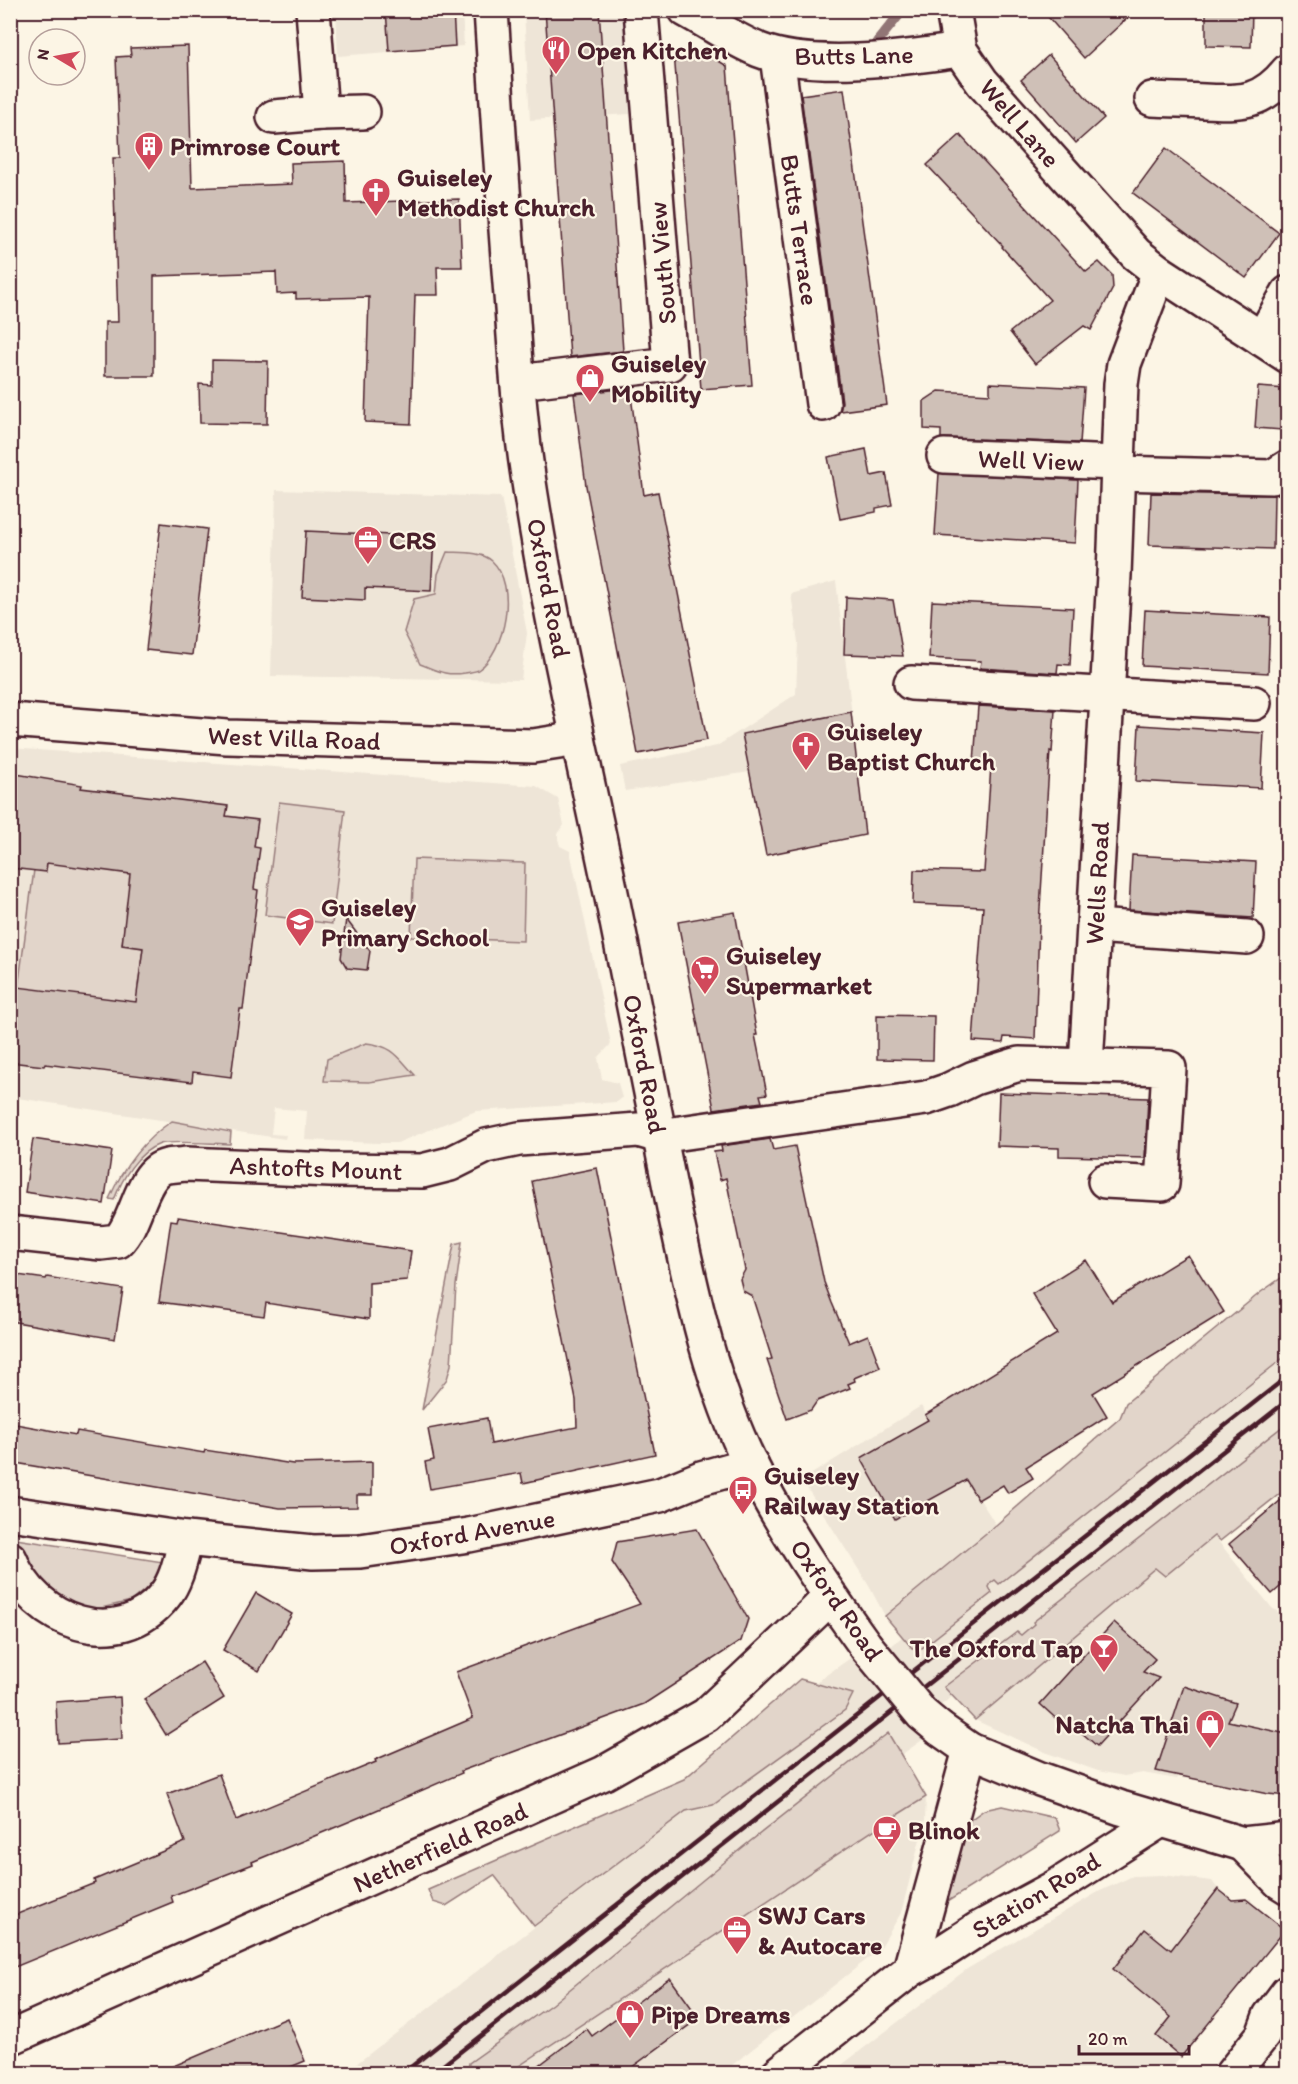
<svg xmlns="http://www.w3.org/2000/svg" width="1298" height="2084" viewBox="0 0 1298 2084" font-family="Itim,sans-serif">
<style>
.built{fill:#eee5d7}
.green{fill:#e2d5ca;stroke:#967a7a;stroke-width:1.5}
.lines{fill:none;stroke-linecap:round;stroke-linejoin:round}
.stream{stroke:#917474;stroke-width:10}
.building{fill:#cfc0b7;stroke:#4a1f2b;stroke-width:1.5}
.minor-casing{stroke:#4a1f2b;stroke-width:38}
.major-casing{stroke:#4a1f2b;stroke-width:38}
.minor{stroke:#fcf5e5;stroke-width:33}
.major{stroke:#fcf5e5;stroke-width:33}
.rail{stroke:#4a1f2b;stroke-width:4.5}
.minor-bridge-casing{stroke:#4a1f2b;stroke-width:38;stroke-linecap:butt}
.minor-bridge{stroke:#fcf5e5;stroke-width:33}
.labels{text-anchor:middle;stroke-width:4.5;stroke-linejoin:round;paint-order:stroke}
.poi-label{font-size:26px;font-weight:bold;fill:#4a1f2b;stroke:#fcf5e5;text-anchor:start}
.street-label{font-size:26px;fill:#4a1f2b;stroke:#fcf5e5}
</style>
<rect width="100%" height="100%" fill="#fcf5e5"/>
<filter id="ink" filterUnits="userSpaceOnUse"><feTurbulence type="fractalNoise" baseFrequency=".0167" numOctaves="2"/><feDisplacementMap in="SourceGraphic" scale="12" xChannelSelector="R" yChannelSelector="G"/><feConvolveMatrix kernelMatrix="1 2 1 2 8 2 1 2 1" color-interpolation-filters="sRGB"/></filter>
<g filter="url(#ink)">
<g class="built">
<polygon points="336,11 462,11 464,46 338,56"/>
<polygon points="524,11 623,11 630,114 530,120"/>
<polygon points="276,490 501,497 527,633 521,680 271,676"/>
<polygon points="836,581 858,766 779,781 776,768 625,791 620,766 717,746 796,694 798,642 791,594"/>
<polygon points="10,748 536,786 558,799 564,825 558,834 558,839 560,846 570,851 611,1044 598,1058 600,1069 602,1079 618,1083 622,1098 617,1102 476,1111 397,1143 378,1143 305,1140 307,1111 274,1108 271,1134 286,1135 285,1139 11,1097"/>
<polygon points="1287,1355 1287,1423 1034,1621 1034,1624 1020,1635 1018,1632 945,1687 952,1697 917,1722 928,1736 901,1755 887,1733 552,2004 469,2062 468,2073 343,2074 686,1811 713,1805 853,1694 815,1683 859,1652 870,1664 903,1636 912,1648 992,1592 989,1587 991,1583 996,1579 999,1584"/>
<polygon points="921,1406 996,1525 885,1616 869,1586 802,1480"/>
<polygon points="1214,1536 1272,1608 1287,1618 1287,1796 1258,1792 1179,1776 1177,1779 1143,1773 1124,1776 1098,1771 1047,1753 975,1720 1155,1568 1165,1575"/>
<polygon points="926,1797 925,1820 901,1913 879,1950 722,2073 508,2074 886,1822"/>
<polygon points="1162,1875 1212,1881 1218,1889 1239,1905 1239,1900 1251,1899 1252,1904 1278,1925 1285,1924 1285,1937 1279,1937 1167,2073 830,2074 967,1969 1100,1891 1133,1876"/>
</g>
<g class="green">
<path d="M447 552C461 553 481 551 492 561 518 585 506 651 478 670 475 672 469 672 465 673 445 676 438 671 420 664L404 632 414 599 436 594 438 574Z"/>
<polygon points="279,802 345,810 332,924 265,915"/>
<polygon points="161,848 146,923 125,921 122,944 143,948 138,986 164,990 161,1011 16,1003 34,870 47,863"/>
<polygon points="414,859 525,863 523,941 411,937"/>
<path d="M366 1043C394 1046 398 1057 415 1075L369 1082 324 1081 327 1059Z"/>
<path d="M172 1121 231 1132 230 1144C215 1144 171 1140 160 1144 137 1152 122 1179 114 1200L109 1199C123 1167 142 1141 172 1121Z"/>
<polygon points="462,1242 456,1285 451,1365 447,1379 422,1410 454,1244"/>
<polygon points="1287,1274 1287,1355 999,1584 995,1580 991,1583 989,1587 992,1593 922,1648 912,1648 885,1616 996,1525 1120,1418 1126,1403 1261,1292"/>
<polygon points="1287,1423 1287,1488 1220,1541 1214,1536 1165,1576 1155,1568 975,1720 944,1687 1017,1632 1021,1635 1034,1624 1033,1622"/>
<polygon points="16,1539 163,1562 154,1582 131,1601 97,1609 74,1605 39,1580 18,1548"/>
<polygon points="800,1679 853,1694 845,1710 713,1805 686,1811 534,1926 494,1875 446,1906 433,1902 428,1890 684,1779"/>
<polygon points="888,1733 926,1797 886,1822 510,2072 468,2073 469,2063 552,2004 743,1847"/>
<polygon points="1002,1806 1055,1818 1060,1831 942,1905 966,1823 984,1810"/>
</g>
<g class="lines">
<g class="stream">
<polyline points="912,10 913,11"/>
<polyline points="877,42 903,10"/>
</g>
</g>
<g class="building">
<polygon points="386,10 453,10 455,46 389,51"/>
<polygon points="545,10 599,10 623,351 570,357"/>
<polygon points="1042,10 1136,10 1084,58"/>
<polygon points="1206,10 1252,10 1251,47 1206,46"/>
<polygon points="188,46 192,188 292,184 291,163 345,161 346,203 459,199 462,267 437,267 438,295 415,295 411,424 365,422 369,297 296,299 296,293 277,294 276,272 154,276 154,376 105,376 105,322 118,322 113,158 120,158 116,57 131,56 130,48"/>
<polygon points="702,51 727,66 752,385 701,389 674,53"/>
<polygon points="1049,55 1104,118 1076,143 1021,80"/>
<polygon points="844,89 887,405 840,411 842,402 801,95"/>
<polygon points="960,135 1086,272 1099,262 1112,275 1113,288 1091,330 1084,326 1035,364 1010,332 1050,300 1002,247 1003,246 927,165"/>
<polygon points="1166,148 1279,233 1246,278 1133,193"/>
<polygon points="212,360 268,361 267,424 200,423 199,384 212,385"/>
<polygon points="990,383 1084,388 1080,443 941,438 941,430 924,429 924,401 939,391 990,394"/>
<polygon points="1258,387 1286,389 1282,430 1255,428"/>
<polygon points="630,388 644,495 658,492 707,740 638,754 586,486 574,394"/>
<polygon points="866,449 871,476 886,473 892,505 876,508 876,512 840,519 828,457"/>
<polygon points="939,473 1078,480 1075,543 935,535"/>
<polygon points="1151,493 1274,495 1273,549 1149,545"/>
<polygon points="161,523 207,529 192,655 146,650"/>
<polygon points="306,531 434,537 431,591 365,588 365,600 302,597"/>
<polygon points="846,597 893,600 903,656 844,654"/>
<polygon points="932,601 1073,608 1070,665 1058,664 1057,673 980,668 981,661 929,658"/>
<polygon points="1145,610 1270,617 1268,673 1142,666"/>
<polygon points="978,706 1055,710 1052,752 1050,751 1039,924 1035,1039 1004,1037 1003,1043 973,1041 983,907 913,904 914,870 984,872 991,765 974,763"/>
<polygon points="851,712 865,835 766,855 742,734"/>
<polygon points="1139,725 1264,733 1261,788 1136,781"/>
<polygon points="10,773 82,785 81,788 228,806 226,816 258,820 254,847 260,848 254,889 258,890 243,1009 240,1009 231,1077 193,1072 192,1082 45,1064 44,1066 10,1062 10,986 136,1002 143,948 122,945 130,874 47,863 46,872 10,868"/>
<polygon points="1132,855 1256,862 1253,918 1129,910"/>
<polygon points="735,912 757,1035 755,1035 767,1094 760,1095 762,1102 714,1109 678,922"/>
<polygon points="346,919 370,951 367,970 347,968 341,958"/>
<polygon points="877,1015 934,1016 933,1060 877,1059"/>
<polygon points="999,1093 1148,1098 1145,1158 1059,1156 1059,1148 997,1146"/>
<polygon points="33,1139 112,1151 104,1204 25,1192"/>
<polygon points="770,1139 773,1150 795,1146 824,1282 832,1303 849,1343 868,1335 880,1367 854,1378 855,1381 848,1384 850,1388 817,1401 811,1410 787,1419 767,1360 772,1359 752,1296 743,1291 740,1279 745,1270 726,1178 720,1180 714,1152 722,1151 721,1146"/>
<polygon points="597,1168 655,1454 523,1483 521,1473 430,1489 425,1462 434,1460 428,1429 487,1418 491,1444 577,1427 576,1400 532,1181"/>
<polygon points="178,1217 411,1251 407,1280 369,1283 369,1319 266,1303 264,1316 159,1302 171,1220 177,1221"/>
<polygon points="1188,1255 1224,1312 1093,1393 1107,1416 1026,1467 1033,1478 1008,1493 1003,1485 978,1500 966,1480 895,1519 861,1458 928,1420 925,1415 1057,1334 1032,1294 1086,1260 1112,1302"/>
<polygon points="10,1274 46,1279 47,1277 123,1289 115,1339 10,1321"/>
<polygon points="10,1423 76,1435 77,1431 204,1453 205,1450 293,1464 372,1462 372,1495 357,1495 357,1507 280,1508 10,1462"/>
<polygon points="1287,1495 1287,1581 1272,1594 1229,1544"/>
<polygon points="697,1529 748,1619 741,1641 644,1704 461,1771 462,1773 365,1815 252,1862 253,1864 171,1896 173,1902 10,1969 10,1917 95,1883 94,1880 185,1842 167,1794 219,1774 236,1820 376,1762 375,1760 473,1718 456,1672 640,1604 612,1562 617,1542"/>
<polygon points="256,1593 292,1614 259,1671 223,1650"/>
<polygon points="1114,1622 1155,1659 1143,1672 1159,1678 1097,1746 1067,1720 1063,1725 1040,1704"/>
<polygon points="202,1662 224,1698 166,1735 144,1699"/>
<polygon points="1184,1686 1236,1703 1228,1721 1287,1734 1287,1796 1268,1794 1156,1771"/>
<polygon points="120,1697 122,1739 58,1743 56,1702"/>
<polygon points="1218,1889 1232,1900 1246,1899 1285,1930 1181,2057 1156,2036 1171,2017 1113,1969 1145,1929 1171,1950"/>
<polygon points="670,1978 699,2018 624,2073 529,2073 587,2029 592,2036"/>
<polygon points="287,2018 305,2061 276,2073 157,2073"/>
</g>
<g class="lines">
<g class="minor-casing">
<g id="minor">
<path d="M491 10C497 110 504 209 512 308 516 362 519 416 527 469 550 626 589 781 620 937 639 1029 656 1121 675 1213 693 1298 712 1386 751 1465 783 1528 824 1588 865 1645"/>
<path d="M686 10C710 23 734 40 759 50 812 71 905 58 960 50"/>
<polyline points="953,10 960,50 982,82 1136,254 1159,272 1288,356"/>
<polyline points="777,56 823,404"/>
<path d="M1152 99C1170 100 1187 100 1204 101 1242 103 1262 103 1288 71"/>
<polyline points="321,113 363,112"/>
<polyline points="274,117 321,113 313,10"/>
<polyline points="1262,339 1288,293"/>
<polyline points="518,382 670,364 641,10"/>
<polyline points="944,456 1117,463"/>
<polyline points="1117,473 1272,477 1288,467"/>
<polyline points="911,683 1254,703"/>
<polyline points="10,720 227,737 533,746 578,739"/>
<polyline points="1095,926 1247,937"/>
<polyline points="1086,1065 1114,575 1121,384 1124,364 1159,272"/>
<path d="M10 1233 101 1243 118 1241C138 1222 140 1172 167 1166 173 1165 180 1165 186 1164L330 1170 422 1171 450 1164 486 1146 519 1139 638 1130 659 1136 926 1098 949 1090 974 1078 1019 1064 1169 1068 1162 1184 1105 1181"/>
<polyline points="10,1513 186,1539 313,1552 360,1551 469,1535 660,1495 701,1478 751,1464"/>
<path d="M10 1559C33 1622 119 1654 165 1595 177 1580 181 1557 186 1539"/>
<polyline points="940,1729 970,1750 1040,1779 1121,1808 1243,1844 1288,1839"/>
<polyline points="1243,1844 1280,1882 1288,1887"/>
<polyline points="910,1970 970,1750"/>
<polyline points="10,2038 604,1773 706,1715 816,1611 830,1596"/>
<polyline points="778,2074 910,1970 941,1953 978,1929 1054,1888 1161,1820"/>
</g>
</g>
<g class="major-casing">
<polyline id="major" points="1232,2074 1263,2035 1270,2016 1288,1992"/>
</g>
<use href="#minor" class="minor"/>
<use href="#major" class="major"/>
<g class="rail">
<polyline points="402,2074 1288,1376"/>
<polyline points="432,2074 1288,1400"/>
</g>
<g class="minor-bridge-casing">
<polyline id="minor-bridge" points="865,1645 922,1714 940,1729"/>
</g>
<use href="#minor-bridge" class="minor-bridge"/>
</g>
</g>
<defs>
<g id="restaurant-pin" transform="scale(1.5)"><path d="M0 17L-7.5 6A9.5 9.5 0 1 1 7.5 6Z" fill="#d1495b" stroke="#fcf5e5"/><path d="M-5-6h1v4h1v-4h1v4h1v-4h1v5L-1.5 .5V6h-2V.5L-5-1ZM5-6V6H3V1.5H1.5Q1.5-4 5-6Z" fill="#fff"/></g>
<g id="building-pin" transform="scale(1.5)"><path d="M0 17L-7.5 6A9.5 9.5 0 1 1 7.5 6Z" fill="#d1495b" stroke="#fcf5e5"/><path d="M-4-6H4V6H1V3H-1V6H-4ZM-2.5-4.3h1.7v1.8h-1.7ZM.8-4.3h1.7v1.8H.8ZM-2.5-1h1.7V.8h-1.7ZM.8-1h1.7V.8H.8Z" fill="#fff"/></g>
<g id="church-pin" transform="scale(1.5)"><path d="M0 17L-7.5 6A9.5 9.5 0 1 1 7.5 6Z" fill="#d1495b" stroke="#fcf5e5"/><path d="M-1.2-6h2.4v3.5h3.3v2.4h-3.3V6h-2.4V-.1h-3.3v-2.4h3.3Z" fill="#fff"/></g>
<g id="shop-pin" transform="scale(1.5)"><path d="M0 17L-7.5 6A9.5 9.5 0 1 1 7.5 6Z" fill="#d1495b" stroke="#fcf5e5"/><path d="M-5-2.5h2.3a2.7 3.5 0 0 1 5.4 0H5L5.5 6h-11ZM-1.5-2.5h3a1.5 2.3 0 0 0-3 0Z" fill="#fff"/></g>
<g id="office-pin" transform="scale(1.5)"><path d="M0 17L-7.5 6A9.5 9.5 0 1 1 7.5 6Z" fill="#d1495b" stroke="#fcf5e5"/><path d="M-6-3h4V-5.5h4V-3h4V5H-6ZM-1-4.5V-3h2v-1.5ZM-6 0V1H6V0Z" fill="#fff"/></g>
<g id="school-pin" transform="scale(1.5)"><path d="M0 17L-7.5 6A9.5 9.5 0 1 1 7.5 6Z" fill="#d1495b" stroke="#fcf5e5"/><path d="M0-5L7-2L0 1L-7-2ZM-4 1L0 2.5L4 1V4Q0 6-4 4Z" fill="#fff"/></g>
<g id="supermarket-pin" transform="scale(1.5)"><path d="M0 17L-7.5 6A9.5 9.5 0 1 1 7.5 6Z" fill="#d1495b" stroke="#fcf5e5"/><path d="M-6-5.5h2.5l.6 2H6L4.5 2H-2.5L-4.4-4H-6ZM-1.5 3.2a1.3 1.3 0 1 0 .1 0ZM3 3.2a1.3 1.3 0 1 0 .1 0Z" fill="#fff"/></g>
<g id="bus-pin" transform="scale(1.5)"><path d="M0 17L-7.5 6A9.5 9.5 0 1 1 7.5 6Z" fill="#d1495b" stroke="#fcf5e5"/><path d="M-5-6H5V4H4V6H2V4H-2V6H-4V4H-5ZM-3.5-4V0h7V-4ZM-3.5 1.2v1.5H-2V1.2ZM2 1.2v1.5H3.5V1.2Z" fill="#fff"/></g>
<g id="bar-pin" transform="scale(1.5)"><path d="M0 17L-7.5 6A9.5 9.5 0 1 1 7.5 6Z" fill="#d1495b" stroke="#fcf5e5"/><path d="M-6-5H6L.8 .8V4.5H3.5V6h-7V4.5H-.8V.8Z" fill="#fff"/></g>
<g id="cafe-pin" transform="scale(1.5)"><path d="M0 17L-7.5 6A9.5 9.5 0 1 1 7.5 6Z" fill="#d1495b" stroke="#fcf5e5"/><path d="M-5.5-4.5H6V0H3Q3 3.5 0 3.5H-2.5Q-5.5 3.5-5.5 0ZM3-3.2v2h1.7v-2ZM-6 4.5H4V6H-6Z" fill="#fff"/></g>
</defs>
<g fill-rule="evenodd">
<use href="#restaurant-pin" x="556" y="50"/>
<use href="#building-pin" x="149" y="146"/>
<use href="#church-pin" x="376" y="192"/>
<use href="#shop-pin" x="590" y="378"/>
<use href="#office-pin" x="368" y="540"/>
<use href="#church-pin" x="806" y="746"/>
<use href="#school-pin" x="300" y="922"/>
<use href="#supermarket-pin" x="705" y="970"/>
<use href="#bus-pin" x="743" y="1490"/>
<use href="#bar-pin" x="1104" y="1648"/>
<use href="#shop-pin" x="1210" y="1724"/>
<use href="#cafe-pin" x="887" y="1830"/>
<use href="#office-pin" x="737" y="1930"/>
<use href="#shop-pin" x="630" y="2014"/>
</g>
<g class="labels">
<g class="poi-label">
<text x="577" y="59">Open Kitchen</text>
<text x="170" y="155">Primrose Court</text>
<text x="397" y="186">Guiseley<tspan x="397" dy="30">Methodist Church</tspan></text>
<text x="611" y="372">Guiseley<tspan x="611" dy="30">Mobility</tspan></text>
<text x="389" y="549">CRS</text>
<text x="827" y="740">Guiseley<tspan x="827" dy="30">Baptist Church</tspan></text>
<text x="321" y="916">Guiseley<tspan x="321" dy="30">Primary School</tspan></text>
<text x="726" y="964">Guiseley<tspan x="726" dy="30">Supermarket</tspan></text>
<text x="764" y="1484">Guiseley<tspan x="764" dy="30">Railway Station</tspan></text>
<text x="1083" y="1657" text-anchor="end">The Oxford Tap</text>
<text x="1189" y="1733" text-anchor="end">Natcha Thai</text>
<text x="908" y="1839">Blinok</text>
<text x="758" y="1924">SWJ Cars<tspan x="758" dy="30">&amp; Autocare</tspan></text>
<text x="651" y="2023">Pipe Dreams</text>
</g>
<g class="street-label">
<text transform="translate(854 55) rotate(-1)" y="9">Butts Lane</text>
<text transform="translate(1020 123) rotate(49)" y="9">Well Lane</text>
<text transform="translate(800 230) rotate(82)" y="9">Butts Terrace</text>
<text transform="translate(662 263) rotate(-95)" y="9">South View</text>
<text transform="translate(1031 460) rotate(2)" y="9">Well View</text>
<text transform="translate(549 588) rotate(79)" y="9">Oxford Road</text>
<text transform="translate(294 738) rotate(2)" y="9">West Villa Road</text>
<text transform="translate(1097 883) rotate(-87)" y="9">Wells Road</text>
<text transform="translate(645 1064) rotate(79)" y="9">Oxford Road</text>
<text transform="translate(316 1168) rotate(2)" y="9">Ashtofts Mount</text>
<text transform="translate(472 1532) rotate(-10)" y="9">Oxford Avenue</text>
<text transform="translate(837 1600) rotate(55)" y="9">Oxford Road</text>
<text transform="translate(440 1847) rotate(-24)" y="9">Netherfield Road</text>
<text transform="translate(1036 1895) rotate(-31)" y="9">Station Road</text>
</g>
</g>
<rect width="1298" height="2084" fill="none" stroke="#fcf5e5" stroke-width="36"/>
<rect x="18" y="18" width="1262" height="2048" fill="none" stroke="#4a1f2b" stroke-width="2" filter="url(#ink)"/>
<g transform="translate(57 57) rotate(280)"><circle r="28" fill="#fcf5e5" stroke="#b59f9b" stroke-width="1.5"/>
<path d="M0-4.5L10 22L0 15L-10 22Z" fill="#d1495b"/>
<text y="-9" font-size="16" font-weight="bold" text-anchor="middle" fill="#4a1f2b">N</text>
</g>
<path d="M1079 2045v9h110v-9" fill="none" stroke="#4a1f2b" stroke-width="3"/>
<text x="1088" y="2045" font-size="18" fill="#4a1f2b" stroke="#fcf5e5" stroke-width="4.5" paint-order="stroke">20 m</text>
</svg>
